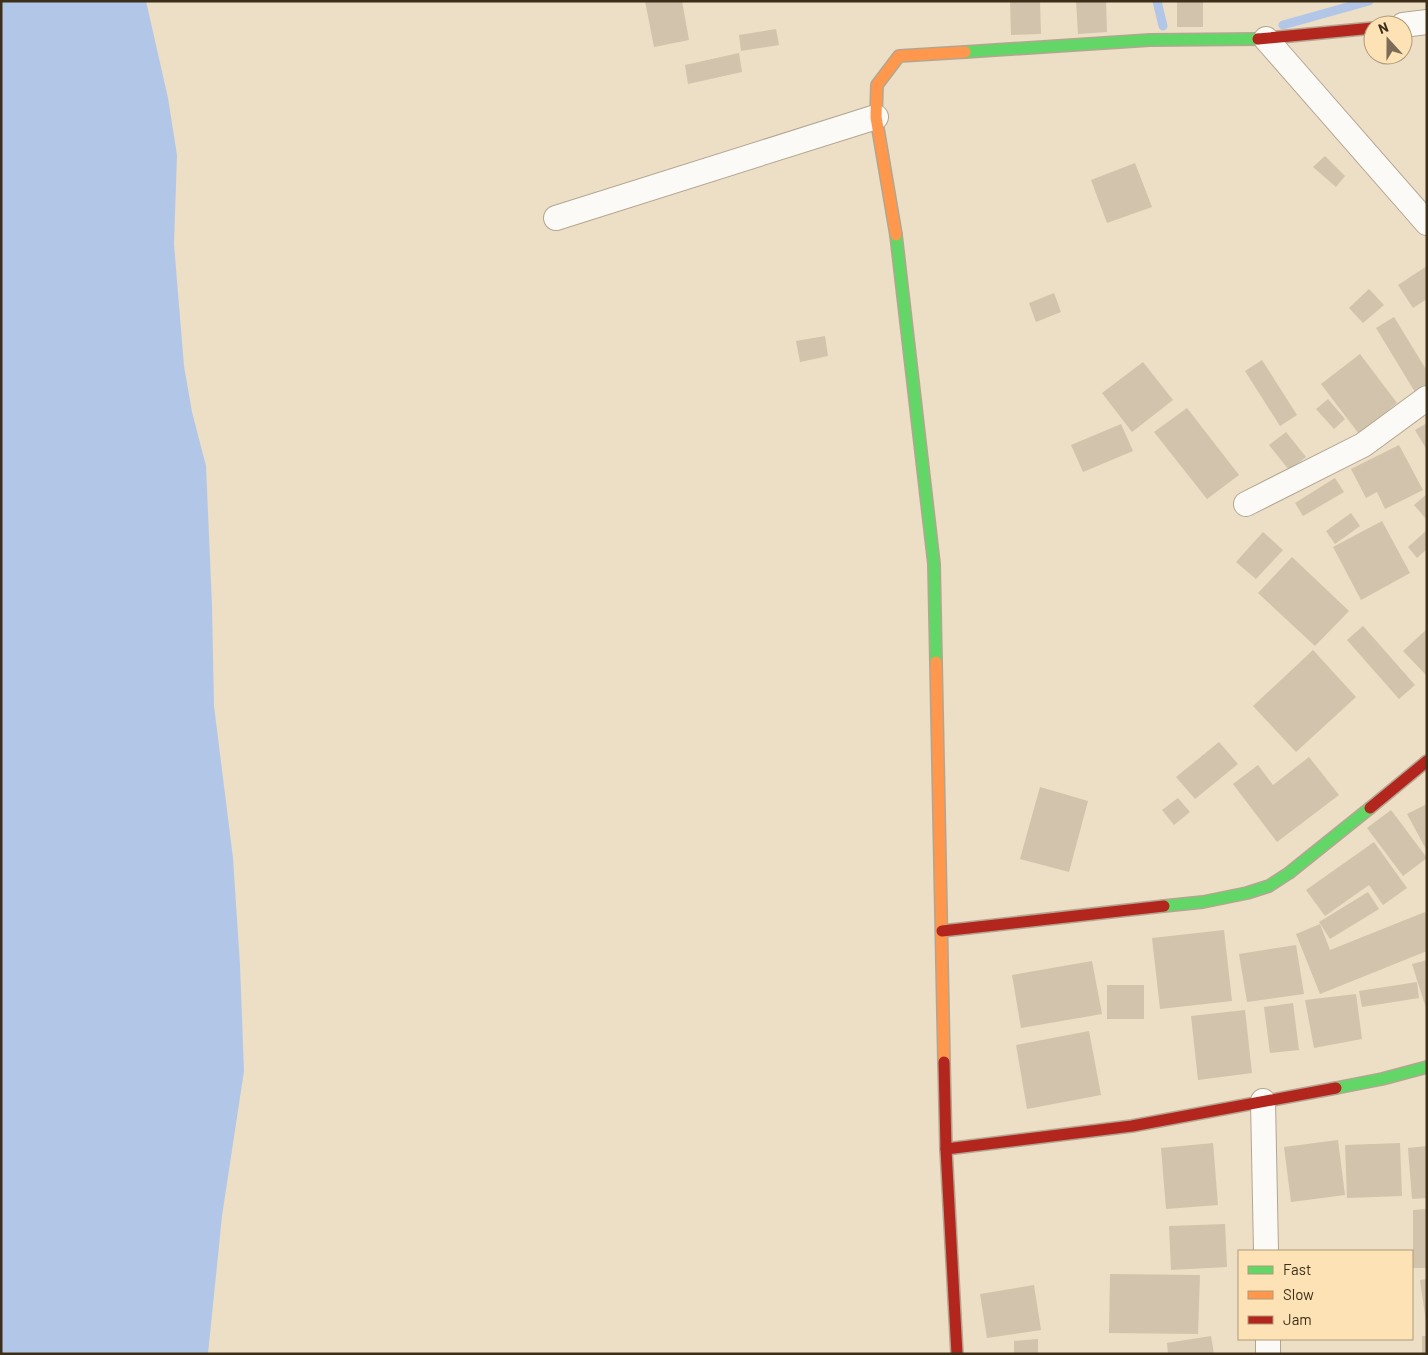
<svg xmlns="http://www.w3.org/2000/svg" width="1428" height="1355" viewBox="0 0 1428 1355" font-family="Barlow,sans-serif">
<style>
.water{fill:#b2c7e8}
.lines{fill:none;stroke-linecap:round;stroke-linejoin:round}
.stream{stroke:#b2c7e8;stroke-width:9}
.building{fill:#d1c3ac}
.street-casing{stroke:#b3a691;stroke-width:26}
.fast-casing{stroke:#b3a691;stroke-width:14}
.slow-casing{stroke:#b3a691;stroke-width:14}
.jam-casing{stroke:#b3a691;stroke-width:14}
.street{stroke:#fcfaf6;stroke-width:24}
.fast{stroke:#63d668;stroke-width:11}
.slow{stroke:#ff974d;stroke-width:11}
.jam{stroke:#b3261e;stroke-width:11}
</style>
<rect width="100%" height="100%" fill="#eddec6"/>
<polygon class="water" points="1,1 146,1 168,98 177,155 174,244 184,366 192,412 206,466 212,605 214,706 233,858 240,965 244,1071 222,1216 208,1354 1,1354"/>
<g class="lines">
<g class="stream">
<polyline points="1157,1 1163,26"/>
<polyline points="1283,25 1369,1"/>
</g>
</g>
<g class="building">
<polygon points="645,1 682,1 689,40 654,47"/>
<polygon points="1010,1 1040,1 1041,34 1011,35"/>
<polygon points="1076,1 1106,1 1107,32 1078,34"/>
<rect x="1177" y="1" width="26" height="26"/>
<polygon points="776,29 779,45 741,51 739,35"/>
<polygon points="739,53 742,72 688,84 685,65"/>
<polygon points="1325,156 1345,176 1336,187 1313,167"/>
<polygon points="1135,163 1152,207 1107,223 1091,180"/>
<polygon points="1427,266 1427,299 1413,308 1398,285"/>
<polygon points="1369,289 1384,305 1363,323 1349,308"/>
<polygon points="1054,293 1061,312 1036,322 1029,303"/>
<polygon points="1394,317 1427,371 1427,385 1415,392 1376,328"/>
<polygon points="825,336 828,356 800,362 796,341"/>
<polygon points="1360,354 1397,403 1359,434 1321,384"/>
<polygon points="1262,360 1297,415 1280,426 1245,371"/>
<polygon points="1143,362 1173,400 1132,432 1102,393"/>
<polygon points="1328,399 1345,419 1334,429 1316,409"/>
<polygon points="1187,408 1239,475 1207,499 1154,432"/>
<polygon points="1427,423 1427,450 1415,430"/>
<polygon points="1121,424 1133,451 1083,472 1071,445"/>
<polygon points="1286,432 1306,457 1289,470 1269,445"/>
<polygon points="1399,445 1423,490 1385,509 1377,492 1366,498 1351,469"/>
<polygon points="1335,478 1344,492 1303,516 1295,503"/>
<polygon points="1427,494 1427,520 1414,505"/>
<polygon points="1351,513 1360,526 1335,544 1326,531"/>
<polygon points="1382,521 1410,573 1361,600 1333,547"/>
<polygon points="1427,530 1427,549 1417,558 1408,547"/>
<polygon points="1263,532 1283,550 1256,579 1236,562"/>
<polygon points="1292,557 1349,611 1315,646 1258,593"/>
<polygon points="1363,626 1415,685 1399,699 1347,640"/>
<polygon points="1427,629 1427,676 1403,651"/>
<polygon points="1313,650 1356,697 1296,752 1253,706"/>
<polygon points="1219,742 1238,764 1195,799 1176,777"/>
<polygon points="1309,757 1339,795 1277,842 1233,784 1258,765 1273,785"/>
<polygon points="1040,787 1088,801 1069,872 1020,859"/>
<polygon points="1178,798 1190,812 1174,825 1162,810"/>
<polygon points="1427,804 1427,851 1407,814"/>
<polygon points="1391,810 1427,858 1403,876 1367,828"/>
<polygon points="1374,842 1407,888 1383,905 1369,885 1325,916 1306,890"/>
<polygon points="1368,892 1379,909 1330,939 1319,922"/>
<polygon points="1425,912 1427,916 1427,951 1320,994 1296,934 1320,924 1330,950"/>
<polygon points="1224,930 1232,1001 1160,1009 1152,938"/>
<polygon points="1296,945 1304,994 1247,1002 1239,954"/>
<polygon points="1427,960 1427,1008 1426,1008 1412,964"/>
<polygon points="1092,961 1102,1014 1021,1028 1012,975"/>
<polygon points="1417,982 1419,998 1362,1007 1359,991"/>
<rect x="1107" y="985" width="37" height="34"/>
<polygon points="1356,994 1362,1039 1314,1048 1305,1000"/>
<polygon points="1293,1003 1299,1050 1270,1053 1264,1007"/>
<polygon points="1245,1010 1252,1073 1198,1080 1191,1016"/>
<polygon points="1089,1031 1101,1095 1027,1109 1016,1045"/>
<polygon points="1338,1140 1345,1195 1291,1202 1284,1147"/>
<polygon points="1213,1143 1218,1205 1166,1209 1161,1148"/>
<polygon points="1400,1143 1402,1196 1347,1198 1345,1145"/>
<polygon points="1427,1146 1427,1198 1412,1199 1408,1148"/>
<polygon points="1427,1209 1427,1268 1413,1268 1413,1210"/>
<polygon points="1225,1224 1227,1267 1171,1270 1169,1226"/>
<polygon points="1110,1274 1200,1275 1198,1334 1109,1333"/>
<polygon points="1427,1279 1427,1321 1426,1322 1420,1280"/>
<polygon points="1034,1285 1041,1330 987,1338 980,1294"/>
<polygon points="1211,1336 1214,1354 1168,1354 1167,1343"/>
<rect x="1422" y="1336" width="5" height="18"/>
<polygon points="1038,1339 1038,1354 1014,1354 1014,1341"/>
</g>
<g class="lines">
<g class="street-casing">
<g id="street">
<polyline points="1403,25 1427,22"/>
<polyline points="1266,39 1427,223"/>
<polyline points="556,218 876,117"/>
<polyline points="1246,504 1363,445 1427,398"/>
<polyline points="1263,1101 1266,1251"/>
<polyline points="1268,1339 1268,1354"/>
</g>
</g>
<g class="fast-casing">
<g id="fast">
<polyline points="965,52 1150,40 1258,39"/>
<polyline points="896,235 934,564 936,662"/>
<polyline points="1164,906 1203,902 1247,893 1269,886 1289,873 1370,808"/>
<polyline points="1336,1088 1382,1079 1427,1067"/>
</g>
</g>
<g class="slow-casing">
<g id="slow">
<polyline points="896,235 876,117 877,85 899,56 965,52"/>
<polyline points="936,662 944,1062"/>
</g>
</g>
<g class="jam-casing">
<g id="jam">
<polyline points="1258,39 1373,28"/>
<polyline points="1370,808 1427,761"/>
<polyline points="942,931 1164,906"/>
<polyline points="944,1062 946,1149 957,1354"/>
<polyline points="946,1149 1132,1126 1336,1088"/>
</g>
</g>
<use href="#street" class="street"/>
<use href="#fast" class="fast"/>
<use href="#slow" class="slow"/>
<use href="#jam" class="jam"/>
</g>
<rect width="1428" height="1355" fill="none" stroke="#3c2e19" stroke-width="5"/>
<rect x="1238" y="1250" width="175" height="90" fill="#fde2b6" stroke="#b09a77"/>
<rect x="1248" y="1266" width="25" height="8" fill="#63d668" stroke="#b09a77"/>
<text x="1283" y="1275" font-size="15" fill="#3c2e19">Fast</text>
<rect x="1248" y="1291" width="25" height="8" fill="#ff974d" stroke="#b09a77"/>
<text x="1283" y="1300" font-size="15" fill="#3c2e19">Slow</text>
<rect x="1248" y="1316" width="25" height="8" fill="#b3261e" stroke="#b09a77"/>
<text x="1283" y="1325" font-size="15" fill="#3c2e19">Jam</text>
<g transform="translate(1388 40) rotate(339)"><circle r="24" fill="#fde2b6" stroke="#b09a77"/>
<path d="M0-4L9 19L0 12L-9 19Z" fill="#7a6c56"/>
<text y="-8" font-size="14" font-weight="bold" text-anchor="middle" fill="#3c2e19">N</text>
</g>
</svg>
